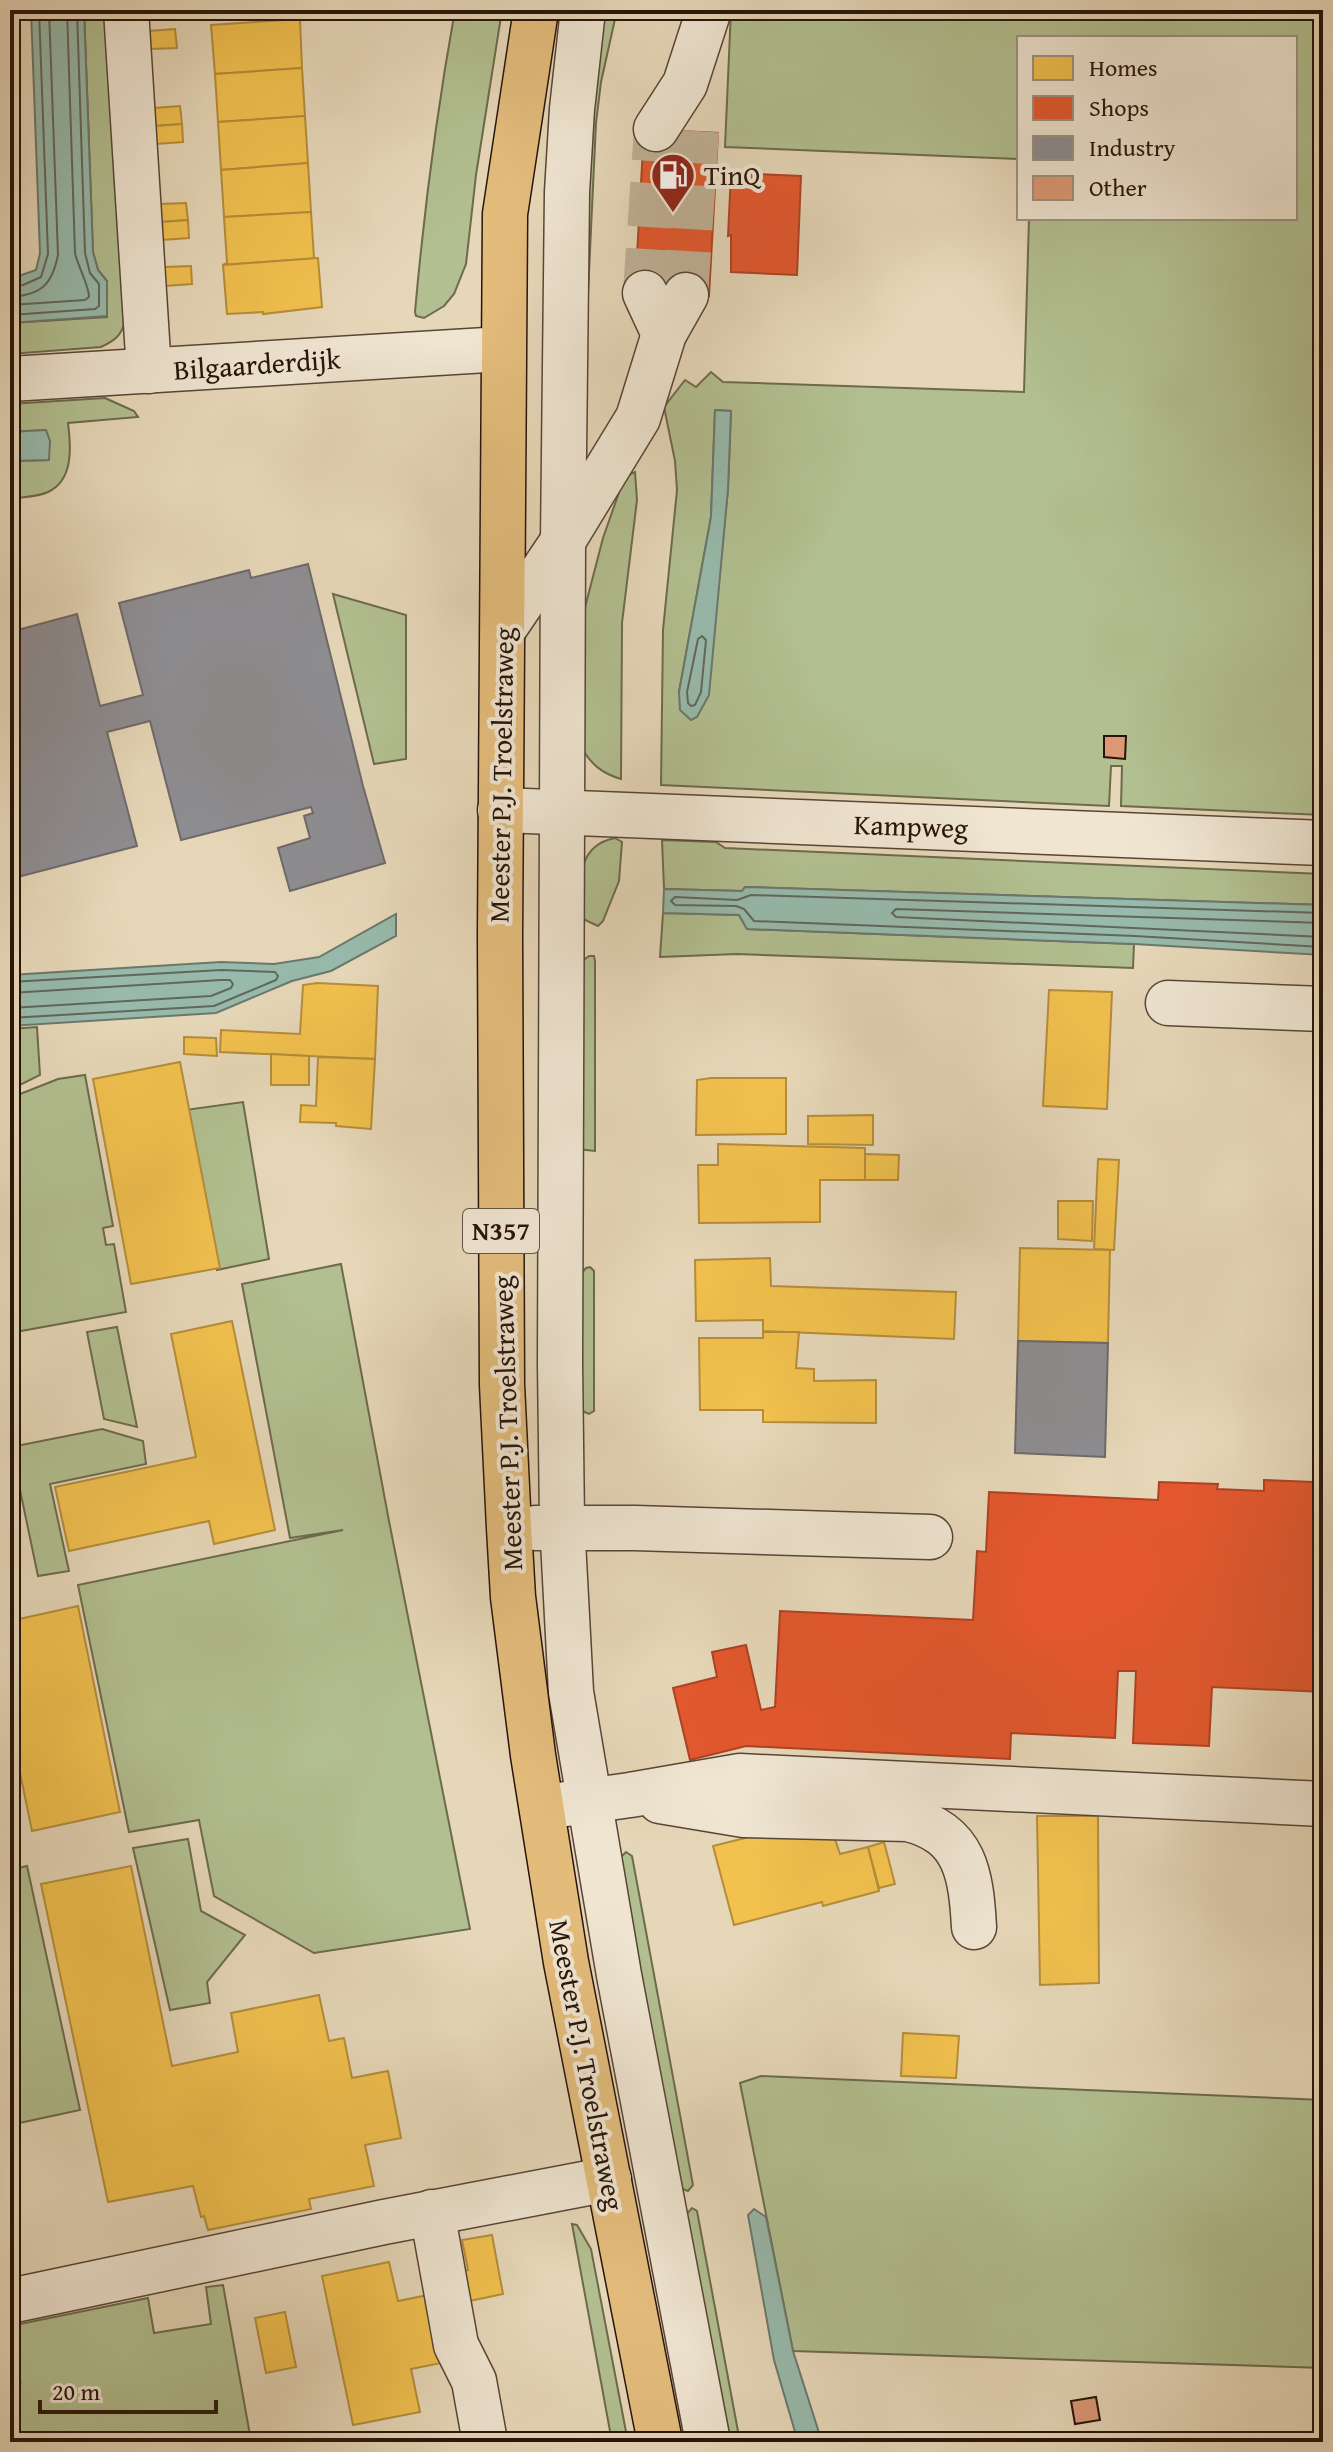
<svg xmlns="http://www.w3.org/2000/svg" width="1333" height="2452" viewBox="0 0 1333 2452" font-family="'Gentium Book Plus',serif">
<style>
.green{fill:#b2bf90;stroke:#6d6a4e;stroke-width:2;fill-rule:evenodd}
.water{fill:#97baac;stroke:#6b786c;stroke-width:2}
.homes{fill:#f2c14e;stroke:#b58d3a;stroke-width:2}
.shops{fill:#e4572e;stroke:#ac4324;stroke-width:2}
.industry{fill:#8d8d92;stroke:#6f696a;stroke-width:2}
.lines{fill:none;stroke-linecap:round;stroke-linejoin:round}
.shore{stroke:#60675c;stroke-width:2}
.building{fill:#dd9976;stroke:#28140b;stroke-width:2}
.minor-tunnel{stroke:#c0b095;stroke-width:44;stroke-dasharray:44 22;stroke-linecap:butt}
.minor-casing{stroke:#584536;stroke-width:47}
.major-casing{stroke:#28140b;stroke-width:47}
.minor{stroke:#efe5d1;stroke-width:44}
.major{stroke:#e3bc7c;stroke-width:44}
.labels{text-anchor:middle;stroke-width:8;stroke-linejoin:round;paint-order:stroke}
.shield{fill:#efe5d1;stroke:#645346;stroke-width:2}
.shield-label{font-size:26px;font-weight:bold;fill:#28140b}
.poi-label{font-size:28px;fill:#28140b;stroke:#efe5d1;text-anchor:start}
.street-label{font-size:28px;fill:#28140b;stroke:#efe5d1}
</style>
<rect width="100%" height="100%" fill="#e6d7b8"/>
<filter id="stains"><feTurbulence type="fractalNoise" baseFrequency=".0025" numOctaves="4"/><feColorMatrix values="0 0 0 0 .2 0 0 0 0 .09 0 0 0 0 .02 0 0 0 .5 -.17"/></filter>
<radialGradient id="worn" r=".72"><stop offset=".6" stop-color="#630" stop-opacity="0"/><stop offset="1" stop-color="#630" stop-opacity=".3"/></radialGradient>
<g class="green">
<path d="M84 10H105L125 322C121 336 114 341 101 347L10 354V323L107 317V281L98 270 93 252Z"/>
<path d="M455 10H502L476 175 466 264 454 294 444 306 424 318 416 316 415 312C424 210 437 110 455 10Z"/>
<polygon points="599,10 617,10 601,82 596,123 586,336 581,191"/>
<path d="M731 10H1323V815L1121 806 1122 766H1111L1109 806 661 785 663 630 677 490 675 461 664 407 685 380 696 387 711 372 723 382 1024 392 1029 218H1295V38H1019V159L725 147ZM715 410 731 411 728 489 718 591 679 692 711 517Z"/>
<path d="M105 398 134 411 138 417 68 423C71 446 74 480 48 492 38 497 21 497 10 499V461L49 460 45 430 10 432V404Z"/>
<path d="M635 472 637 500 622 623 621 779C601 773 591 764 581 747L582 619 603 538 623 481 628 475Z"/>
<polygon points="333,594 406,615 406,759 374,764"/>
<path d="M615 838 622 842 619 881 603 921 598 926 581 918C580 886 574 846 615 838Z"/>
<polygon points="662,840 716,842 725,848 1323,874 1323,905 745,887 742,891 664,889"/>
<polygon points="663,913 739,915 747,929 1134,944 1133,968 737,954 660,957"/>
<polygon points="589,956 594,956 595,961 595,1151 577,1149 581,962"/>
<polygon points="37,1027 40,1075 10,1090 10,1029"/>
<polygon points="85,1075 113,1226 103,1228 106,1245 114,1244 126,1312 10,1333 10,1098 58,1079"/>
<polygon points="243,1102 269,1259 217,1270 185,1110"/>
<polygon points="341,1264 389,1521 470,1929 314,1953 214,1896 199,1820 129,1832 78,1585 343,1530 290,1538 242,1284"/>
<polygon points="590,1267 594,1271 594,1411 589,1414 580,1410 576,1280 586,1268"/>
<polygon points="117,1327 137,1427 104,1419 87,1332"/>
<polygon points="102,1429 143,1441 146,1464 50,1484 69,1571 38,1576 11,1447"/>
<polygon points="188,1839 201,1911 245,1935 207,1982 210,2003 170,2010 133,1848"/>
<polygon points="626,1852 632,1856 693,2185 688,2191 678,2187 621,1857"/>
<polygon points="27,1866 80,2110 10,2125 10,1870"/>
<polygon points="761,2076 1323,2100 1323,2368 793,2351 740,2083"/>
<polygon points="692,2208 697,2211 740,2442 723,2442 683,2218"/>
<polygon points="572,2224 577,2225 591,2249 628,2442 612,2442"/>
<polygon points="223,2285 250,2435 210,2442 10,2442 10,2326 148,2298 154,2333 211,2324 206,2287"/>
</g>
<g class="water">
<polygon points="31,10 84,10 93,252 98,270 107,281 107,316 10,323 10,279 36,270 40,253"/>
<polygon points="715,410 731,411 728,489 709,695 697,717 691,720 680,710 679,692 711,517"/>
<polygon points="46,430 50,441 49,460 10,461 10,432"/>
<polygon points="745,887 1323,905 1323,955 1134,944 747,929 739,915 663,913 664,889 742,891"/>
<polygon points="396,914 396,936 331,971 292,981 216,1013 10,1026 10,975 221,962 274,964 319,957"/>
<polygon points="754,2209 766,2217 793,2351 822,2442 798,2442 774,2360 748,2215"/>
</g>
<g class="homes">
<polygon points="300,19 302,68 215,74 211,25"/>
<polygon points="175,29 177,48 150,49 149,31"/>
<polygon points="302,68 305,116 218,122 215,74"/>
<polygon points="180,106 182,124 155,126 154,108"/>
<polygon points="305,116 308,163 221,170 218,122"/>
<polygon points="182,124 183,142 156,144 155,126"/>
<polygon points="308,163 311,212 224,217 221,170"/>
<polygon points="186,203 188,220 161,222 160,204"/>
<polygon points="311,212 314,258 318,258 223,265 227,263 224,217"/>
<polygon points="188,220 189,238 162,240 161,222"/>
<polygon points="318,258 322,307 263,314 263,312 227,314 223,265"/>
<polygon points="191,266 192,284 165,286 164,267"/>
<polygon points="317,983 378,986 375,1059 220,1052 221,1030 300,1034 303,985"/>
<polygon points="1049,990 1112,992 1107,1109 1043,1106"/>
<polygon points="184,1037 216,1038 217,1056 184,1054"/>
<polygon points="271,1054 309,1056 309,1085 271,1085"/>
<polygon points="318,1057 375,1059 371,1129 336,1126 336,1123 300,1122 301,1105 316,1106"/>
<polygon points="180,1062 220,1268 131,1284 93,1079"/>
<polygon points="711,1078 786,1078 786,1134 696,1135 697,1080"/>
<polygon points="873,1115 873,1145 808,1144 808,1116"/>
<polygon points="718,1144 865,1148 865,1180 820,1180 820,1222 699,1223 698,1165 718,1165"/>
<polygon points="865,1154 899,1155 898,1180 865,1180"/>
<polygon points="1098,1159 1119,1160 1114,1250 1094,1249"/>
<polygon points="1058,1201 1093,1201 1092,1241 1058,1239"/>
<polygon points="1020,1248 1110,1250 1108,1343 1018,1341"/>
<polygon points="770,1258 771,1286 956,1292 954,1339 763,1331 763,1320 696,1321 695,1260"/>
<polygon points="232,1321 275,1530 214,1544 209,1521 69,1551 55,1487 196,1457 171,1334"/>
<polygon points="763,1332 799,1332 796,1368 814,1369 814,1381 876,1380 876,1423 763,1422 763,1410 700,1410 699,1338 763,1338"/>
<polygon points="78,1606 120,1812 32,1831 10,1724 10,1621"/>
<polygon points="1037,1816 1098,1816 1099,1983 1040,1985"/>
<polygon points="757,1835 834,1836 840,1854 868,1847 879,1891 823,1906 822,1902 734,1925 713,1846"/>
<polygon points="884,1842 895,1884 879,1888 868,1847"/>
<polygon points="131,1866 172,2066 238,2052 231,2013 319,1995 329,2041 344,2038 352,2078 388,2071 401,2138 365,2145 374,2186 309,2199 311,2209 208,2230 204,2216 201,2217 193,2186 108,2202 41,1884"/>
<polygon points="903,2033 959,2036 956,2078 901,2076"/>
<polygon points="492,2235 503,2294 460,2303 454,2272 468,2270 462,2240"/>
<polygon points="389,2262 398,2301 433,2294 446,2362 411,2369 420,2412 353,2425 322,2276"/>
<polygon points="285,2312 296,2367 266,2373 255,2318"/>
<polygon points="14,2351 21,2384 10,2386 10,2352"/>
</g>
<g class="shops">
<polygon points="644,129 718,133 709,296 635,292"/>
<polygon points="731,173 801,176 797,275 731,272 731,235 728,236"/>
<polygon points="1264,1480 1313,1482 1313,1492 1323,1493 1323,1692 1212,1687 1209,1746 1133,1743 1136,1671 1118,1671 1115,1738 1011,1733 1010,1759 746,1746 690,1760 673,1688 717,1677 712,1652 746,1645 761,1710 775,1707 780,1611 973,1620 977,1551 986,1552 989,1492 1158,1500 1159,1482 1218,1484 1217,1489 1264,1491"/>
<polygon points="1313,1482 1323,1482 1323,1493 1313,1492"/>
</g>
<g class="industry">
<polygon points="308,564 363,786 385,863 290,891 278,848 310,838 304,816 313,813 311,807 181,840 150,721 107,732 137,846 10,879 10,632 77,614 100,706 143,695 119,603 249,570 251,578"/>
<polygon points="1018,1341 1108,1343 1105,1457 1015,1453"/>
</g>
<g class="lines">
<g class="shore">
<polyline points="10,286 23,285 41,277 48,254 39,10"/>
<path d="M10 297C41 295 52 285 58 255L49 10"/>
<path d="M10 305 85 300 89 297C89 285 78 267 75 253L67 10"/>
<polyline points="10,315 95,309 99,306 99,284 90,273 85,253 77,10"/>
<polygon points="702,636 706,640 701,692 695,705 691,706 688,703 687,692 698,639"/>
<polyline points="1323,913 751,895 737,900 675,897 671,901 675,905 736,906 744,909 754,921 1135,936 1323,947"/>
<polyline points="1323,923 896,909 892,913 896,917 1323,937"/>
<polyline points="10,982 221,970 275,972 278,976 276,980 214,1006 10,1018"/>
<polyline points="10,993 221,980 230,980 233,984 231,988 211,996 10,1008"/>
</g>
</g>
<g class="building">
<polygon points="1104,736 1126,736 1125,759 1104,757"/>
<polygon points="1096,2397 1100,2420 1075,2424 1071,2401"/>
</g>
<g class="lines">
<g class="minor-tunnel">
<polyline points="645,293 656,129"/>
<polyline points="686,295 697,131"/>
</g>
<g class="minor-casing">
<g id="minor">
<polyline points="126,10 149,371"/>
<polyline points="583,10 572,109 567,192 563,541 560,1364 562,1522 571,1692 619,1975 708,2442"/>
<polyline points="656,129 685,84 709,10"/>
<polyline points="645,293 664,334"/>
<polyline points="10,379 503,349"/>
<polyline points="503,630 563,541 638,418 664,334 686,295"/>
<polyline points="500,810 1323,843"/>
<polyline points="1168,1003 1323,1009"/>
<polyline points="535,1528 635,1528 930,1537"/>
<path d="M660 1801 744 1815 908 1819C966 1833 971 1875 974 1927"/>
<polyline points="559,1805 630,1795 740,1776 1323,1804"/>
<polyline points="432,2212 456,2345 474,2381 485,2442"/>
<polyline points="10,2301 384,2222 609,2179"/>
</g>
</g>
<g class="major-casing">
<polyline id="major" points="536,10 505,214 500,935 502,1385 509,1528 513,1597 533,1755 566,1962 660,2442"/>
</g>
<use href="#minor" class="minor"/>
<use href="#major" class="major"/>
</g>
<defs>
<g id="fuel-pin" transform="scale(2.3)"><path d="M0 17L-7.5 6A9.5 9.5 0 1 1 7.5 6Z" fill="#8f2418" stroke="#efe5d1"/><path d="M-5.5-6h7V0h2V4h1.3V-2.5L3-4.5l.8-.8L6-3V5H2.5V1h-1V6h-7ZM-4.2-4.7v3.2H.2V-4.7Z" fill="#fff"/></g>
</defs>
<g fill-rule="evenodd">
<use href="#fuel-pin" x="673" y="175"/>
</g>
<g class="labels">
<rect class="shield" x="463" y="1209" width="76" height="44" rx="6"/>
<g class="shield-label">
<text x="501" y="1240">N357</text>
</g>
<g class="poi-label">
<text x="704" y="185">TinQ</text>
</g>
<g class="street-label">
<text transform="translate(257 364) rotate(-4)" y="10">Bilgaarderdijk</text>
<text transform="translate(501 775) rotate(-89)" y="10">Meester P.J. Troelstraweg</text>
<text transform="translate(911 826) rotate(2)" y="10">Kampweg</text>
<text transform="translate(507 1423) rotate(-92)" y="10">Meester P.J. Troelstraweg</text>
<text transform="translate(587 2065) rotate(79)" y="10">Meester P.J. Troelstraweg</text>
</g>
</g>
<rect width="1333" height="2452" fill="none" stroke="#e6d7b8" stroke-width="40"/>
<rect x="12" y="12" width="1309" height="2428" fill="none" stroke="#28140b" stroke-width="4"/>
<rect x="20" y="20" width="1293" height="2412" fill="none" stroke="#28140b" stroke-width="2"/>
<rect x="1017" y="36" width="280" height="184" fill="#efe5d1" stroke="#9f9182" stroke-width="2"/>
<rect x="1033" y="56" width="40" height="24" fill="#f2c14e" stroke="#9f9182" stroke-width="2"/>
<text x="1089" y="76" font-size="24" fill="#28140b">Homes</text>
<rect x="1033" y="96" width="40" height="24" fill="#e4572e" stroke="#9f9182" stroke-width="2"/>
<text x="1089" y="116" font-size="24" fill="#28140b">Shops</text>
<rect x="1033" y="136" width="40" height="24" fill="#8d8d92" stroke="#9f9182" stroke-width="2"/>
<text x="1089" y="156" font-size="24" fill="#28140b">Industry</text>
<rect x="1033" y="176" width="40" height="24" fill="#dd9976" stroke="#9f9182" stroke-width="2"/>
<text x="1089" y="196" font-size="24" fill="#28140b">Other</text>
<path d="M40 2400v12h176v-12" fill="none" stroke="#28140b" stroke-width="4"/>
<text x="52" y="2400" font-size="24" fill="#28140b" stroke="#efe5d1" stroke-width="6" paint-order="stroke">20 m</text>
<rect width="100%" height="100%" filter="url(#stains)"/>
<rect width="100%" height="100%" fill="url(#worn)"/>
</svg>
